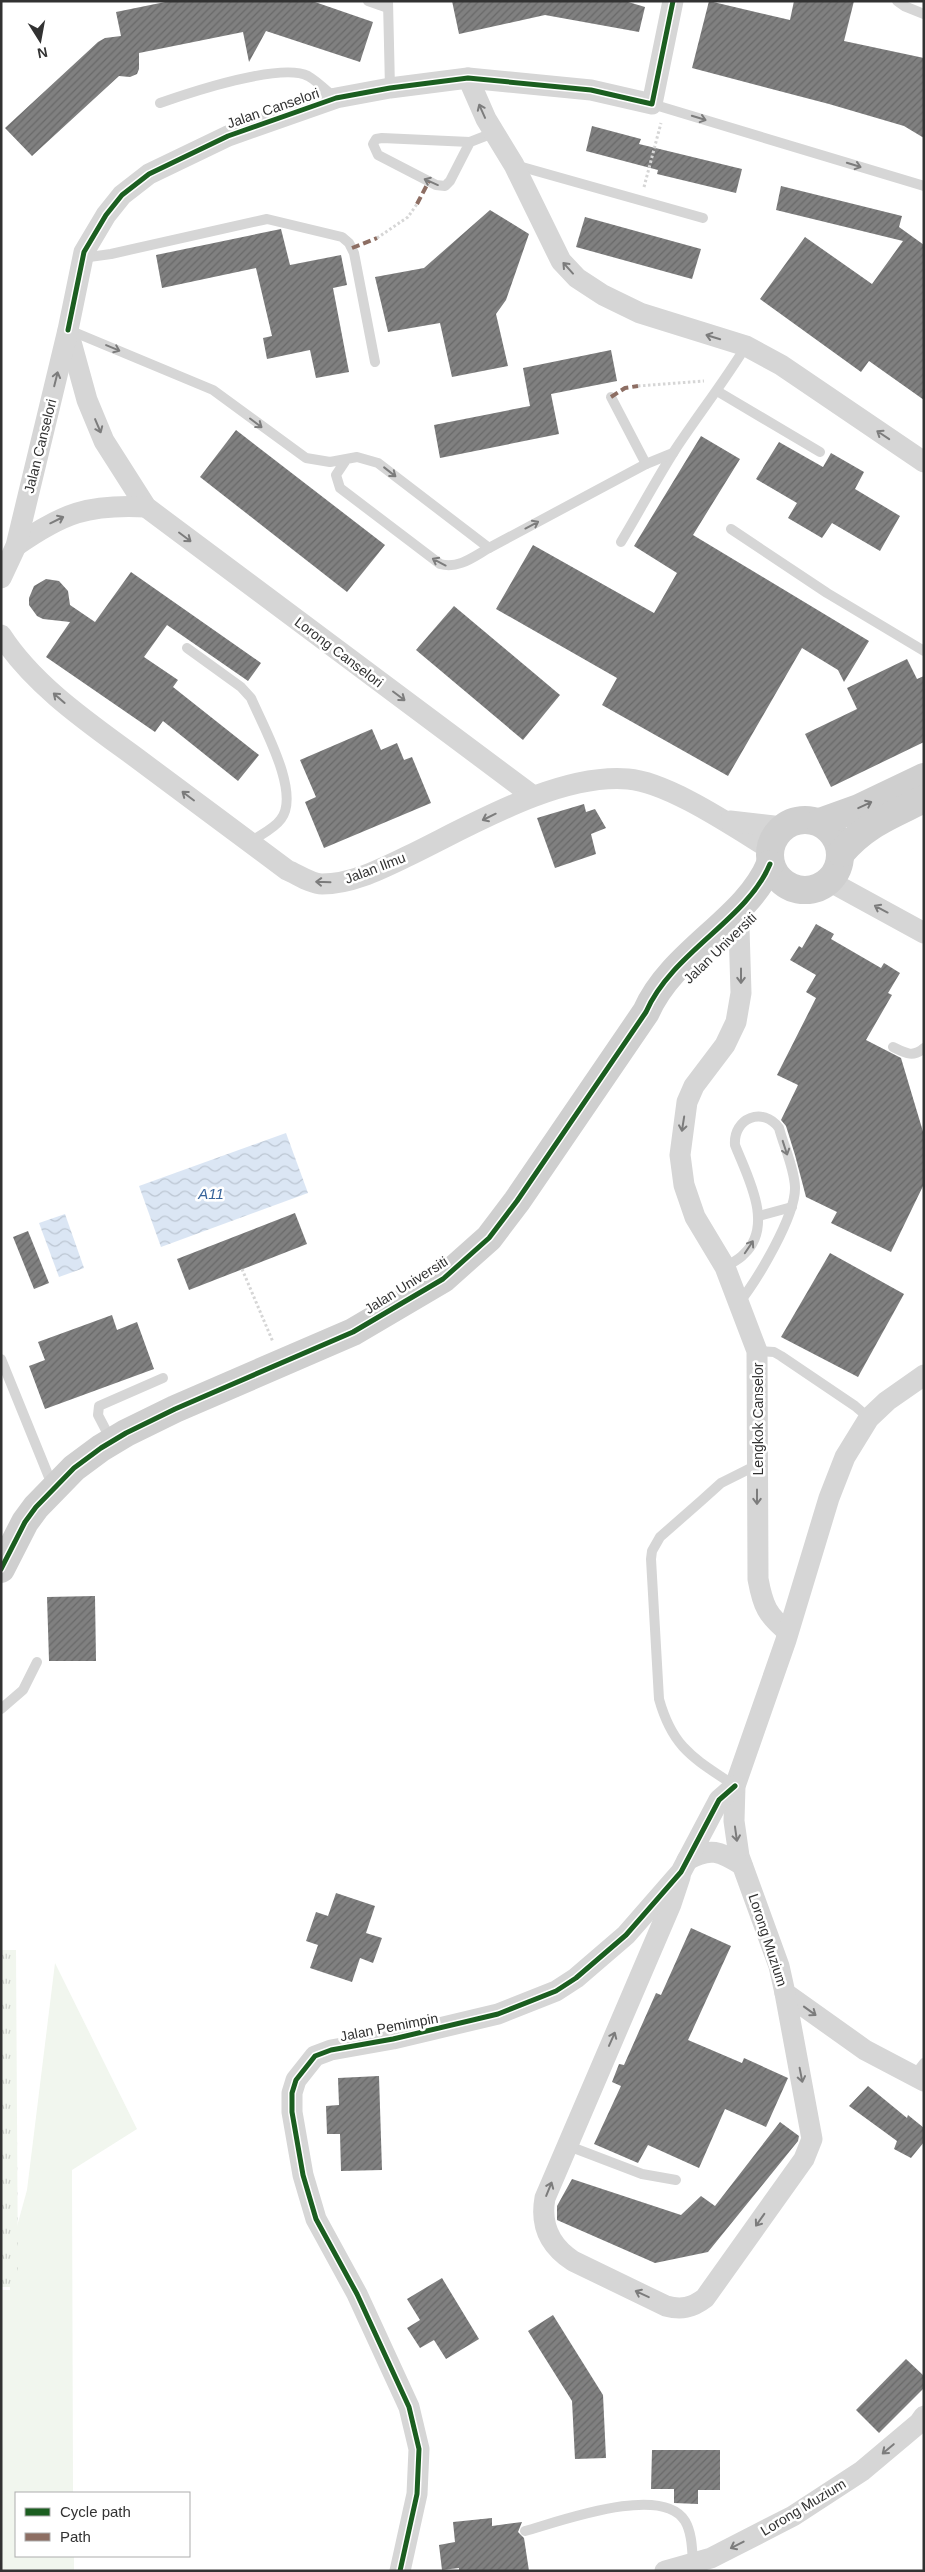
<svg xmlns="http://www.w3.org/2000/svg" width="925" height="2572" viewBox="0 0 925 2572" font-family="Helvetica,sans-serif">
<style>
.grass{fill:#f1f6ee}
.park{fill:url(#park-tufts)}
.water{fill:url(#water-waves)}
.building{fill:url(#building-hatch)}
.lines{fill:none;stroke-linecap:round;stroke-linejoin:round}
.path{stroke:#d6d6d6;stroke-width:3;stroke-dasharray:2.5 2.5;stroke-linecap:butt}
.lane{stroke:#d6d6d6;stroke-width:10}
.street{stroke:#d6d6d6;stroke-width:21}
.secondary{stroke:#cfcfcf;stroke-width:28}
.quiet{stroke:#8d6e63;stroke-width:4;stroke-dasharray:8 4;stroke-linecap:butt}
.cycleway-casing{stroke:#fff;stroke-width:8}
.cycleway{stroke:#1b5e20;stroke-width:5}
.oneway{stroke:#7c7c7c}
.oneway2{stroke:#797979}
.labels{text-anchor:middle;stroke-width:5;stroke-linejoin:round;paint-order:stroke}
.street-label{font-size:14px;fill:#323232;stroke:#fff}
.water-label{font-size:15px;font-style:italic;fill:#39659b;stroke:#fff}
</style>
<defs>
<pattern id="park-tufts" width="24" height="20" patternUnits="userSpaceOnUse" patternTransform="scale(1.25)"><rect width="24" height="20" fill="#f1f6ee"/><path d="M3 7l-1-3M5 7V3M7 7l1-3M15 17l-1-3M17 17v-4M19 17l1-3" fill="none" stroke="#cfd3cd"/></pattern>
<pattern id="water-waves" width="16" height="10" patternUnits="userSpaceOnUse" patternTransform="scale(1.25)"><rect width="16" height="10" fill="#dbe6f4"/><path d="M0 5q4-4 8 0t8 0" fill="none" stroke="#bcc6d2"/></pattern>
<pattern id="building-hatch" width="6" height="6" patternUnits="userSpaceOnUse" patternTransform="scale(1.25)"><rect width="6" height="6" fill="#808080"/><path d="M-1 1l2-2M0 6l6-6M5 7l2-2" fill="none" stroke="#696969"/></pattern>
</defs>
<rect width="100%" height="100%" fill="#fff"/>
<polygon class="grass" points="55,1963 137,2129 72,2170 73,2493 16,2493 16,2556 74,2556 74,2571 1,2571 1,2290 10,2290 11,2248 27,2190"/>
<polygon class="park" points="1,1950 16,1950 18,2287 1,2287"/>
<g class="water">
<polygon points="286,1133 308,1193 161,1247 139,1186"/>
<polygon points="65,1214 84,1268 59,1277 39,1223"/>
</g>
<g class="building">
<polygon points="170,1 312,1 373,22 360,62 266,31 249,62 243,32 139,53 139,69 137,74 130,77 119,76 32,156 5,128 98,42 105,38 121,36 116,12"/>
<polygon points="452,1 625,1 645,7 639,32 545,15 459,34"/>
<polygon points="709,1 790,20 794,1 854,1 844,41 924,58 924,138 904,126 829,104 692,68"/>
<polygon points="592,126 641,139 639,144 742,169 736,193 657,174 658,170 586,151"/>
<polygon points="781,186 902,216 899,227 924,245 924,400 869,361 861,372 760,299 805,237 872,284 903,241 776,210"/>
<polygon points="490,210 529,234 506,300 496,314 508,366 452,377 440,323 388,332 375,277 424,268"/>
<polygon points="585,217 701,249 692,279 576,247"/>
<polygon points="281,229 290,265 341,255 347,285 333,288 349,372 316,378 310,350 267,359 263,338 272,336 256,268 162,288 156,255"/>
<polygon points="611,350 617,381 551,394 559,434 440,458 434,425 530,406 523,368"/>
<polygon points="236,430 385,545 347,592 200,477"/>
<polygon points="701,436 740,459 693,535 869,641 844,682 838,670 802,648 728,776 602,705 617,678 496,609 533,545 654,613 677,573 634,546"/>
<polygon points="779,442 823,467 831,453 864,472 855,489 900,516 880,551 832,523 822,538 788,518 797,503 756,479"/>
<polygon points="131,572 261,663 248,681 167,625 144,657 178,680 173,687 259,755 238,781 163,721 155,732 46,657 70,622 43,619 37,616 29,605 29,598 34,586 46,579 59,581 68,591 70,605 95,622"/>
<polygon points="454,606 560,695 523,740 416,650"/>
<polygon points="907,659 917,679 924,676 924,742 831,787 805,734 857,709 847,688"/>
<polygon points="372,729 381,750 397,743 404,760 412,757 431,803 324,848 305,802 316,797 300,760"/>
<polygon points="584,804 586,812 595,809 606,828 591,834 596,854 555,868 537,818"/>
<polygon points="816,924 834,934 831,939 881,968 884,963 900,973 888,993 892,995 866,1040 901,1058 924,1135 924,1184 891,1252 831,1223 837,1212 806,1197 795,1155 786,1126 781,1120 798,1085 777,1075 816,998 806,992 816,975 790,960 799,946 802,948"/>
<polygon points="295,1213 307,1244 189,1290 177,1259"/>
<polygon points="28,1231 49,1283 34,1289 13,1237"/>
<polygon points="830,1253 904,1294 858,1377 781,1337"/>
<polygon points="112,1315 117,1330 137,1322 154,1369 45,1409 29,1366 45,1360 38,1342"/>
<polygon points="95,1596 96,1661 49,1661 47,1597"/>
<polygon points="336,1893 375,1906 366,1933 382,1938 373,1963 360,1958 352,1982 310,1968 318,1945 306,1941 316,1912 328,1916"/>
<polygon points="691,1928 731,1946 688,2040 742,2063 744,2058 788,2078 766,2127 725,2109 699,2168 648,2145 638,2163 594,2144 621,2086 612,2082 619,2064 624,2065 656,1993 661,1995"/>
<polygon points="379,2076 382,2170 341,2171 340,2134 327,2134 326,2106 339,2105 338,2078"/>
<polygon points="868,2086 907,2118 908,2115 924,2128 924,2142 911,2158 894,2149 897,2141 849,2106"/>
<polygon points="780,2122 799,2136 798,2141 708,2252 655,2263 557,2220 557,2206 572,2179 681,2215 701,2196 715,2206"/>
<polygon points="442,2278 479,2339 446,2359 434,2340 420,2348 407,2328 420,2320 407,2299"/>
<polygon points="553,2315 603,2395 606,2458 575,2459 572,2401 528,2331"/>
<polygon points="906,2359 924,2376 924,2388 879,2433 856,2410"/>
<polygon points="652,2450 720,2450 720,2490 698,2490 698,2504 674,2503 674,2489 651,2489"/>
<polygon points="492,2518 492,2526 522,2522 518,2532 524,2538 529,2571 459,2571 459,2568 442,2570 439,2545 455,2542 453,2522"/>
</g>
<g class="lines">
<g class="path">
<polyline points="644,187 661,123"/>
<polyline points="377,238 408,217 417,204"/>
<polyline points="638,386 704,381"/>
<polyline points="242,1269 273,1342"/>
</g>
<g class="lane">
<polyline points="368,1 388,8"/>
<polyline points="388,1 390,88"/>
<polyline points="897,1 904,6 924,14"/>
<path d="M160 103C189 93 281 62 308 76 317 81 327 91 335 98"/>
<polyline points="652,104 924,186"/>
<polyline points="470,142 450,181 445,186 436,185 378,155 373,144 376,139 382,138 470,142 493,133"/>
<polyline points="515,165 703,218"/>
<polyline points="82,258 111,254 267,219 342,237 349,243 354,253 375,362"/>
<path d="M69 330 213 390 306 458 330 462 357 457 378 463 489 548C473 557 459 569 440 564L340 488 336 475 346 460"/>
<polyline points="717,391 820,452"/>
<polyline points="611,397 646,464"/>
<polyline points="731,529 827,593 924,651"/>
<path d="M621 542C639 512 656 480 675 450 698 415 724 382 746 346"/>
<polyline points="489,548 646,464 673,453"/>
<path d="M187 648 241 687 251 698C263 726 301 793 281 819 274 829 260 835 250 842"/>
<path d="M893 1047C905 1053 913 1058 924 1048"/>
<polyline points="759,1216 792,1207"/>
<path d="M725 1267C731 1263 739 1260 744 1254 775 1225 747 1176 735 1145 733 1118 763 1106 779 1128 784 1147 794 1167 795 1187 796 1216 757 1280 739 1303"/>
<polyline points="757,1351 774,1352 781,1356 855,1406 869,1418"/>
<polyline points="1,1359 53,1487"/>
<polyline points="111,1440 98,1415 99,1406 163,1378"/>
<polyline points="1,1709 23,1690 37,1662"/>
<path d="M735 1786C694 1758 673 1749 659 1699L651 1559 652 1551 660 1537 701 1501 721 1483 757 1465"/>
<polyline points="914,2076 924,2063"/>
<polyline points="566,2145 642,2174 676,2180"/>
<path d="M525 2531C558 2522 662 2483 685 2521 692 2533 692 2549 693 2562"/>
</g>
<g class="street">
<polyline points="468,78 486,119 514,165 561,261 577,278 603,295 640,313 746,346 781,365 924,462"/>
<polyline points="68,331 87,400 104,441 146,507 533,796"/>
<path d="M16 546C63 513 88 504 146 507"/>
<polyline points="1,578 16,546 68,330 84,252 106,215 122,195 149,174 228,136 336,98 390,88 468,78 591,90 652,104 673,1"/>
<path d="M1 635C34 686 89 723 138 759 188 796 237 833 287 870 297 874 311 884 322 884 352 884 381 869 408 856 470 826 558 773 628 779 668 782 734 827 770 849"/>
<polyline points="730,821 782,827"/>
<polyline points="829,881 924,933"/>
<path d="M739 928 741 993 736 1022 725 1045 694 1086 687 1102 680 1155 684 1185 695 1217 725 1267 757 1351 758 1579C763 1606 767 1615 788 1632"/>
<polyline points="924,1375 887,1401 869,1418 845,1457 829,1498 786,1640 735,1786 734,1821 739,1856 779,1966 785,1993 865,2050 924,2081"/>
<path d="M687 1860C710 1847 720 1851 742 1865"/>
<path d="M680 1877 671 1904 545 2198C540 2225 550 2246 573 2261L666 2306C681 2310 692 2308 705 2298L804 2159 812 2139 785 1993"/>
<polyline points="400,2571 417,2494 419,2449 409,2407 357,2294 316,2219 303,2175 292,2112 292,2093 296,2080 315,2056 331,2050 393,2039 498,2014 556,1991 576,1978 626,1935 681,1872 719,1800 735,1786"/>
<polyline points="665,2571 711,2558 793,2516 862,2471 919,2423 924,2416"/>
</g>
<g class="secondary">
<circle cx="805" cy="855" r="35"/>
<polyline points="820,822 859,808 924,777"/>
<path d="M841 853C866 824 890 816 924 799"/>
<path d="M1 1569 25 1522 36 1507 74 1468 101 1448 126 1433 175 1409 353 1332 443 1279 489 1238 517 1201 646 1012C672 952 747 920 770 864"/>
</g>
<g class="quiet">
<polyline points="417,204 429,181"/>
<polyline points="352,248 377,238"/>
<polyline points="611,397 625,388 638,386"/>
</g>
<g class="cycleway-casing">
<g id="cycleway">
<polyline points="68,330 84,252 106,215 122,195 149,174 228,136 336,98 390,88 468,78 591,90 652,104 673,1"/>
<path d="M1 1569 25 1522 36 1507 74 1468 101 1448 126 1433 175 1409 353 1332 443 1279 489 1238 517 1201 646 1012C672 952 747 920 770 864"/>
<polyline points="400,2571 417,2494 419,2449 409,2407 357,2294 316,2219 303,2175 292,2112 292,2093 296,2080 315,2056 331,2050 393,2039 498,2014 556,1991 576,1978 626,1935 681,1872 719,1800 735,1786"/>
</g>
</g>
<use href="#cycleway" class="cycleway"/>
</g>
<defs><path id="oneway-shaft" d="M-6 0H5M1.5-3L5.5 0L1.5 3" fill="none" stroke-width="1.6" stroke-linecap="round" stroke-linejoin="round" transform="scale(1.25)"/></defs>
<g class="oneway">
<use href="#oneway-shaft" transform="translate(482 111) rotate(-114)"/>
<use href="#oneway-shaft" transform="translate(699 118) rotate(17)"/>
<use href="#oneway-shaft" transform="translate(854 165) rotate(17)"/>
<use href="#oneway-shaft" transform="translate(431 182) rotate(-156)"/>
<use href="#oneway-shaft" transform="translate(568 268) rotate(-132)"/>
<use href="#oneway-shaft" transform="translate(713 337) rotate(-163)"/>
<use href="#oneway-shaft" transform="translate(113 348) rotate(23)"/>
<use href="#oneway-shaft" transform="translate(56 379) rotate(-76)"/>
<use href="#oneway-shaft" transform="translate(256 423) rotate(37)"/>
<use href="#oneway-shaft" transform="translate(98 426) rotate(67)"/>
<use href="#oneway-shaft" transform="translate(883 435) rotate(-146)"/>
<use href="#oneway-shaft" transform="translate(390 472) rotate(38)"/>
<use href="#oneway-shaft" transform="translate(57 520) rotate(-26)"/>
<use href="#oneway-shaft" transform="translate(532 525) rotate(-28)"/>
<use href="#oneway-shaft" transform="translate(185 537) rotate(37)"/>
<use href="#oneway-shaft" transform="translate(439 562) rotate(-152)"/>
<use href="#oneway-shaft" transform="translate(399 696) rotate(37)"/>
<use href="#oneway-shaft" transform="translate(59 698) rotate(-139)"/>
<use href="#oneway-shaft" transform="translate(188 796) rotate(-143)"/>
<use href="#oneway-shaft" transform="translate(489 817) rotate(154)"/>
<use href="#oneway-shaft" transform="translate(323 882) rotate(-178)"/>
<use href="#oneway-shaft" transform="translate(881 909) rotate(-152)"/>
<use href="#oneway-shaft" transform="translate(741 976) rotate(90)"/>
<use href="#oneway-shaft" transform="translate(683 1124) rotate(99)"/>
<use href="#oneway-shaft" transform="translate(785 1148) rotate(72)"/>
<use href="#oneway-shaft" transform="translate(749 1247) rotate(-56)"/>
<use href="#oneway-shaft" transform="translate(757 1497) rotate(90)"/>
<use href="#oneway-shaft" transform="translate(736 1834) rotate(82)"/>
<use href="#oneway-shaft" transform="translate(810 2011) rotate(36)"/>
<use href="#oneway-shaft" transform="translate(612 2039) rotate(-66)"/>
<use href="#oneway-shaft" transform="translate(801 2075) rotate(79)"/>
<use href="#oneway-shaft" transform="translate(549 2189) rotate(-68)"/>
<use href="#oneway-shaft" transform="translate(760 2220) rotate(125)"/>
<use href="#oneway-shaft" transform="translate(642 2294) rotate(-155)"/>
<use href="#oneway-shaft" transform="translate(888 2449) rotate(140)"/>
<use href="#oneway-shaft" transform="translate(737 2545) rotate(153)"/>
</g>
<use class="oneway2" href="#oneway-shaft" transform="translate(865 805) rotate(-25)"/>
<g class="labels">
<g class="street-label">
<text transform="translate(273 108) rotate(-19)" y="5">Jalan Canselori</text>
<text transform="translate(40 446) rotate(-76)" y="5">Jalan Canselori</text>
<text transform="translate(339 652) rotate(37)" y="5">Lorong Canselori</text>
<text transform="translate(375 868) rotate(-21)" y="5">Jalan Ilmu</text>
<text transform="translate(720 948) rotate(-44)" y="5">Jalan Universiti</text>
<text transform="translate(406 1285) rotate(-32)" y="5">Jalan Universiti</text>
<text transform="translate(758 1419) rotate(-90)" y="5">Lengkok Canselor</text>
<text transform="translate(768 1940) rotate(72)" y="5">Lorong Muzium</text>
<text transform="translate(389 2027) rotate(-11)" y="5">Jalan Pemimpin</text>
<text transform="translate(803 2507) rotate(-31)" y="5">Lorong Muzium</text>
</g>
<g class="water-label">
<text x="211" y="1199">A11</text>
</g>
</g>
<rect width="925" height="2572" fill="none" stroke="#323232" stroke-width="5"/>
<rect x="15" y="2492" width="175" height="65" fill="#ffffff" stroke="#adadad"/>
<rect x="25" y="2508" width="25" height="8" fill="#1b5e20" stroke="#adadad"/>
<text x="60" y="2517" font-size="15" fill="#323232">Cycle path</text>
<rect x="25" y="2533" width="25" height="8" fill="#8d6e63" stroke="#adadad"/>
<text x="60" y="2542" font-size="15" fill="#323232">Path</text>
<g transform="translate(40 40) rotate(169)" stroke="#ffffff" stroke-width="4" paint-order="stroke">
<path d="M0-4L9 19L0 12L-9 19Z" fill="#323232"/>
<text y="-8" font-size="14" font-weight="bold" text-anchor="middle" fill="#323232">N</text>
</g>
</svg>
